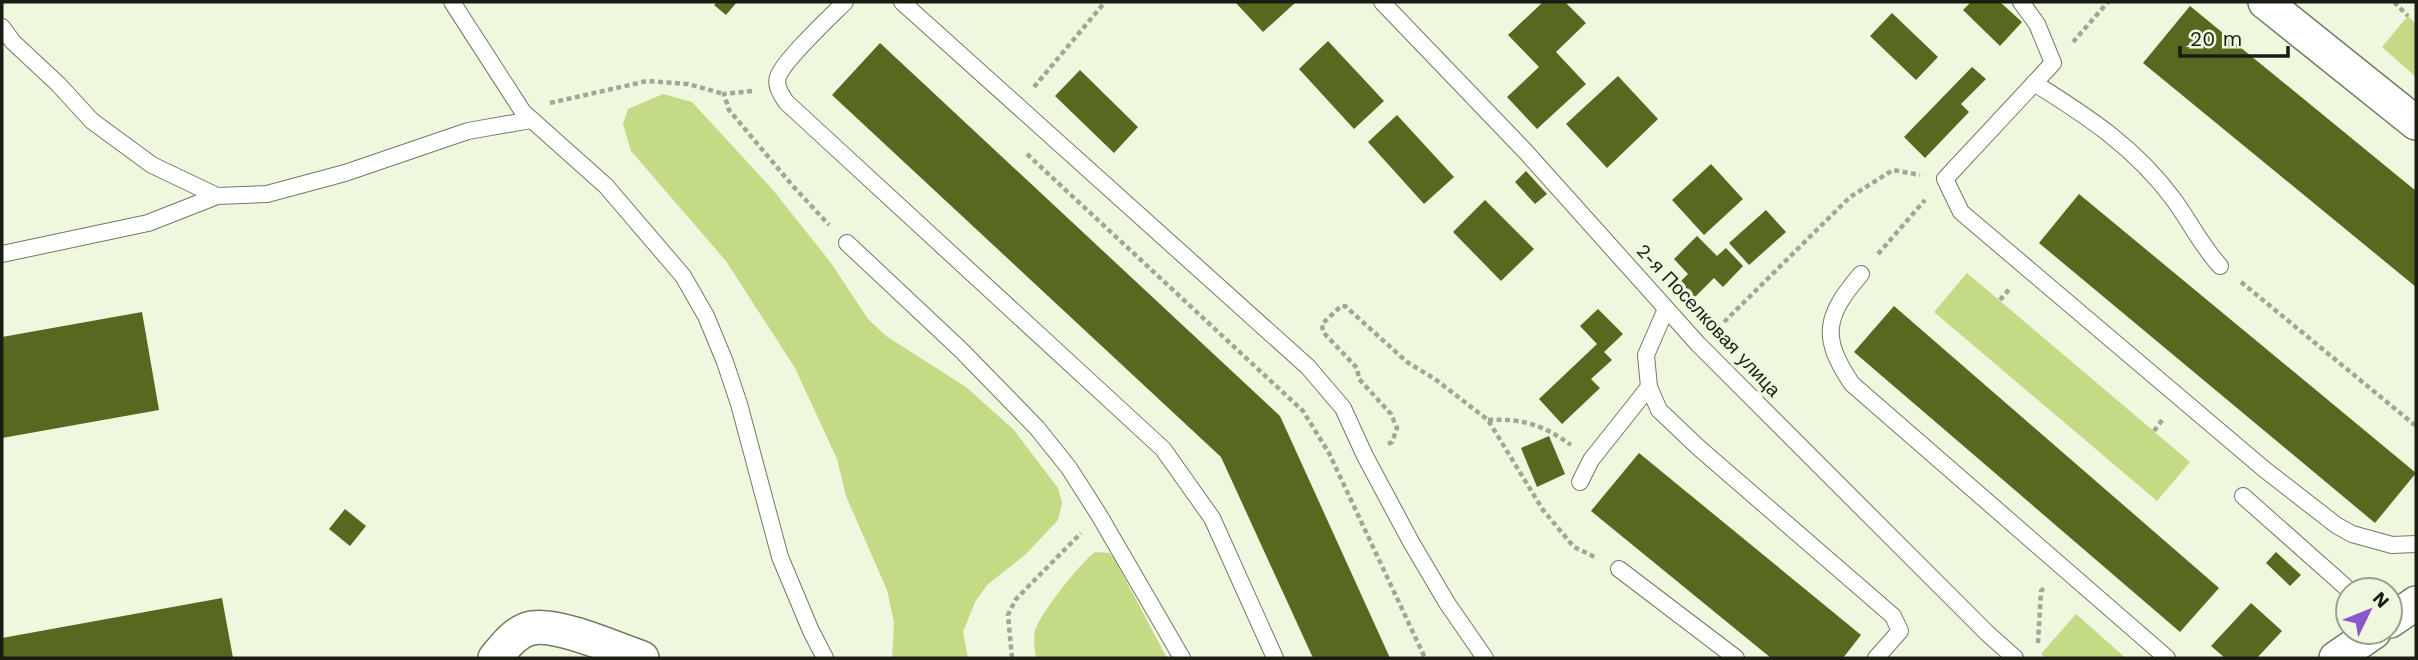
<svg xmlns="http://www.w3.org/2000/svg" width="2418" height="660" viewBox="0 0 2418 660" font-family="'Work Sans',sans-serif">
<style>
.green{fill:#c4da85}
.building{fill:#58681f}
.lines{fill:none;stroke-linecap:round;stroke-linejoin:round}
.service-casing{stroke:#737a63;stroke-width:18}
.minor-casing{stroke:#737a63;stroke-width:36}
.path{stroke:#a1a794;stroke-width:4.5;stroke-dasharray:5 3.5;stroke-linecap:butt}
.service{stroke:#fff;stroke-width:16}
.minor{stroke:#fff;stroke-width:33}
.labels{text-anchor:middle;stroke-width:7;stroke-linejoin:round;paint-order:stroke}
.street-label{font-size:19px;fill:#1a1d14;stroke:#eff7de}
</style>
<rect width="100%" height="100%" fill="#eff7de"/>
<g class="green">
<polygon points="2408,16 2416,24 2416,77 2382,47"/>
<polygon points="663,94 692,102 773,190 831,263 868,319 886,336 966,387 1014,430 1058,488 1062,503 1058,520 1025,555 987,585 975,602 963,632 968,658 892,658 894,622 887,590 846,496 837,459 795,368 726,261 631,151 623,124 628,109"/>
<polygon points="1967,273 2190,462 2157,501 1934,312"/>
<path d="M1095 552 1109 553 1114 558 1167 658H1036C1035 651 1033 639 1035 631 1039 615 1081 562 1095 552Z"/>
<polygon points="2076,614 2120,653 2125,658 2046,658 2041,654"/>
</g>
<g class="building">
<polygon points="717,2 737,2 726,15 714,5"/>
<polygon points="1235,2 1296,2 1263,32"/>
<polygon points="1543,2 1565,2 1586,23 1556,52 1586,84 1537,129 1507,97 1539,67 1508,35"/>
<polygon points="1971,2 2000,2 2022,22 2000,46 1963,10"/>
<polygon points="2190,6 2416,191 2416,287 2143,63"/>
<polygon points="1892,13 1938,57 1916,80 1870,36"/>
<polygon points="1328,41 1384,101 1354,129 1299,69"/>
<polygon points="880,43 1280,416 1390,658 1313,658 1221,457 832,95"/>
<polygon points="1972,67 1986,79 1961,104 1969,112 1925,158 1904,137"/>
<polygon points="1080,70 1138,127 1114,153 1055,96"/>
<polygon points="1618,76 1658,119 1607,168 1566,124"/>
<polygon points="1397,115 1454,177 1424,204 1368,142"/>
<polygon points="1711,164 1743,199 1704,235 1672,200"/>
<polygon points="1526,171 1547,194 1535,204 1515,182"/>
<polygon points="2079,194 2416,473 2375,523 2039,243"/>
<polygon points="1485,200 1534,249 1501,281 1453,232"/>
<polygon points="1766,210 1786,232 1749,265 1729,243"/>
<polygon points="1697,236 1717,256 1726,248 1743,266 1723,287 1714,278 1692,300 1677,285 1688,274 1674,259"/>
<polygon points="1894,306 2219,588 2180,632 1854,352"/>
<polygon points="1598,309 1623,334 1604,352 1612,360 1591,379 1600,388 1562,424 1539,399 1597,344 1580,326"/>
<polygon points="142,312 159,410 2,438 2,337"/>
<polygon points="1549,436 1565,474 1537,487 1521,448"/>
<polygon points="1639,453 1861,635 1843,658 1771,658 1591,511"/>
<polygon points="345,509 366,526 350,546 329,529"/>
<polygon points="2276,552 2301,575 2290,586 2266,563"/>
<polygon points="222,598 233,658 2,658 2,638"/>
<polygon points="2251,603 2282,631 2257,658 2225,658 2211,646"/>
</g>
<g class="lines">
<g class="service-casing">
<g id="service">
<polyline points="452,2 523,112 606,186 683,276 706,316 725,362 739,404 780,557 811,631 825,658"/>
<path d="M845 2C831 16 783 61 778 77 775 86 781 94 786 102L1163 449 1212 518 1275 658"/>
<polyline points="902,2 1308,367 1343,408 1365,456 1411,542 1447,603 1485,658"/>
<polyline points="1382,2 1525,151 1698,344 1987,633 2015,658"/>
<polyline points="2021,2 2037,24 2053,63 1945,179 1961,212 2264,469 2336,525 2352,534 2392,545 2416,544"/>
<polyline points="2,27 13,42 58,84 92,121 152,165 217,196 267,194 345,173 468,131 531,120"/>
<path d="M2034 83C2087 116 2136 148 2174 200 2190 222 2201 245 2220 266"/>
<polyline points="847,243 961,350 1037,428 1069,468 1099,515 1182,658"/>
<polyline points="2,254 148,223 217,196"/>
<path d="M1861 274C1825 316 1820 337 1852 384L2167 658"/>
<polyline points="1666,309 1646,355 1649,387 1659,410 1699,448 1893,616 1900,631 1876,658"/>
<polyline points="1580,482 1591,460 1649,387"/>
<polyline points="2243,496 2349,590"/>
<polyline points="1619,569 1736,658"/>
</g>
</g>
<g class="minor-casing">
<g id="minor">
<polyline points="2265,2 2416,123"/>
<polyline points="2390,621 2416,603"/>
<path d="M495 658C505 646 516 631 532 628 558 623 616 649 642 658"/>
<polyline points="2336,658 2374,632"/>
</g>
</g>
<g class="path">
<polyline points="2394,2 2408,16"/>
<polyline points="2073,42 2108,2"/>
<polyline points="1034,87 1105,2"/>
<polyline points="752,91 724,94 729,110 792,185 829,225"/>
<polyline points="550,103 647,81 688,84 724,94"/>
<polyline points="1027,154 1303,411 1329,453 1425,658"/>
<polyline points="1878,254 1925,200"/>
<polyline points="2241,282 2416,426"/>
<polyline points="2000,300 2011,287"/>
<polyline points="1718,328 1850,197 1893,170 1920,175"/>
<path d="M1488 420C1522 418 1543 425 1571 445"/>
<polyline points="2154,431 2163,419"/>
<polyline points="1388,444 1392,442 1397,428 1391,414 1359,379 1357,368 1323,332 1322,324 1341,306 1345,306 1407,362 1435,379 1488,420 1543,510 1574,547 1597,558"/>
<polyline points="2038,643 2041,591 2045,587"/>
<polyline points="1012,658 1008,615 1016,599 1081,533"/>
</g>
<use href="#service" class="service"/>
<use href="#minor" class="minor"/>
</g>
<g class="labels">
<g class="street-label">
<text transform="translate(1709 320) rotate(47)" y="7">2-я Поселковая улица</text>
</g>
</g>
<rect width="2418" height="660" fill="none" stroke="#1a1d14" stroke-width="7"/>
<g transform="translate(2369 611) rotate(47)"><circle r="33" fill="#eff7de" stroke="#9aa08d" stroke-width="2"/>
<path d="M0-5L12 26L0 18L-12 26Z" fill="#8b57cf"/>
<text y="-10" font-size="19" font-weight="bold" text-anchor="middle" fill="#1a1d14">N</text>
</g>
<path d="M2180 46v10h108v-10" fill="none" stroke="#1a1d14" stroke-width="3.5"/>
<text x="2190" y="46" font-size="21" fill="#1a1d14" stroke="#eff7de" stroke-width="5" paint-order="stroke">20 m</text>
</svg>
